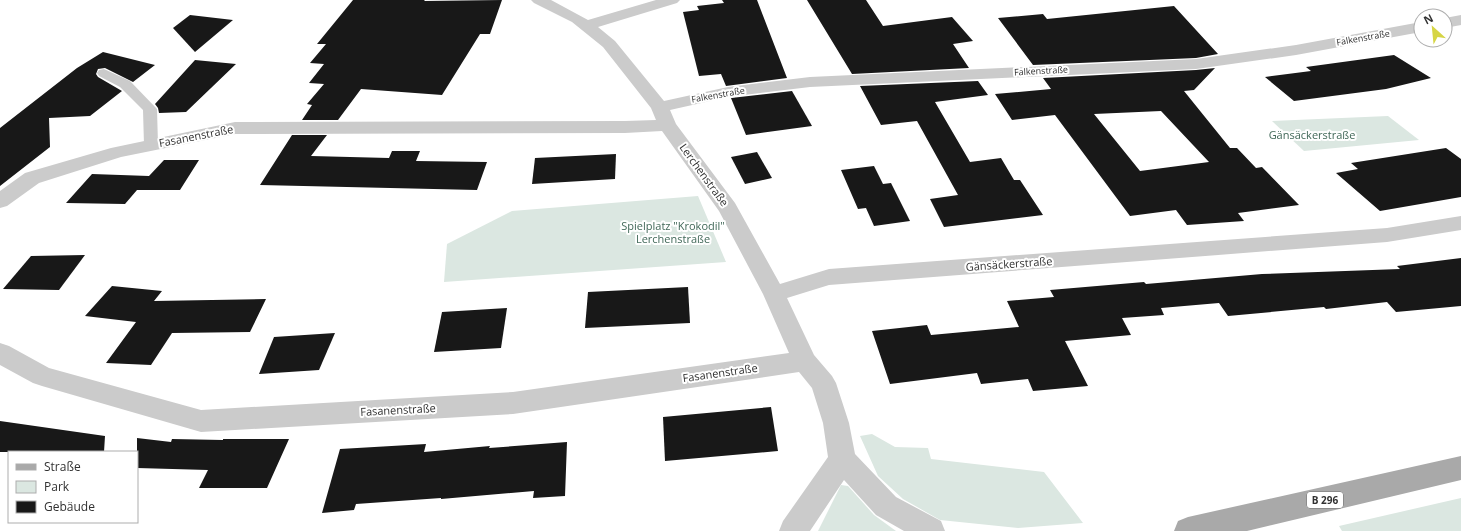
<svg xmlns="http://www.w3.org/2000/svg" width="1461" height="531" viewBox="0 0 1461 531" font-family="'Open Sans',sans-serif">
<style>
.green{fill:#dbe7e1}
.building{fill:#181818;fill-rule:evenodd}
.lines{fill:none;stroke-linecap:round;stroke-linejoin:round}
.lane{fill:#cbcbcb;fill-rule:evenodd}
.street{fill:#cbcbcb;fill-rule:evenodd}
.primary{fill:#a9a9a9;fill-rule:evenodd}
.labels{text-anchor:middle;stroke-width:4;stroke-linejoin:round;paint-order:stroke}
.far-street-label{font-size:9px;fill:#313131;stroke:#fff}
.shield{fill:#fff;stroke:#6f6f6f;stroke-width:1}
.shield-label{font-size:10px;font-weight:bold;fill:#313131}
.park-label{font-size:11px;fill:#426959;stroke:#fff}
.street-label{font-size:11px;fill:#313131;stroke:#fff}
</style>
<rect width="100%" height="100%" fill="#fff"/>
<g class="green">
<polygon points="1388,116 1419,140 1304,151 1272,121"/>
<polygon points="698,196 726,262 444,282 447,244 512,211"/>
<polygon points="872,434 895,447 928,448 931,459 1044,472 1083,523 1018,528 940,520 903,499 878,476 860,436"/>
<polygon points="841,485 848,486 874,515 896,531 818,531"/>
<polygon points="1461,498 1461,531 1342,531 1339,526"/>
</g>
<g class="building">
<polygon points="353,0 425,0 424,1 502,0 490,34 480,34 442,95 361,89 338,120 302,120 312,105 307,104 324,84 309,83 324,64 310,63 326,44 317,44"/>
<polygon points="722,0 757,0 787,78 726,86 721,74 699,76 683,12 699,10 697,6 724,3"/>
<polygon points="807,0 866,0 883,26 952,17 973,41 953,44 969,68 852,74"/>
<polygon points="1174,6 1218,54 1196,58 1033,65 998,18 1043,14 1047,19"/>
<polygon points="190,15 233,20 195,52 173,28"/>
<polygon points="103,52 155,65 133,82 105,68 98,69 96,74 98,77 122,91 90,116 49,118 50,147 0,186 0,128 77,68"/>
<polygon points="1394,55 1431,78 1386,89 1294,101 1265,77 1311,71 1306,67"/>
<polygon points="195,60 236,64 186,112 159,113 158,108 155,104"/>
<path d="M1215 68 1194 90 1184 91 1230 148H1237L1256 168 1262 167 1299 205 1238 213 1244 221 1187 225 1176 210 1130 216 1055 115 1012 120 995 94 1051 89 1043 78 1196 70ZM1161 111 1209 162 1140 171 1094 114Z"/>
<polygon points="978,81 988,95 935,102 970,162 1001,158 1014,180 1020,180 1043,215 944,227 930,199 958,195 917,121 881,125 860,86"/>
<polygon points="792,91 812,126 746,135 731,98"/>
<polygon points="292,135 327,135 311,156 389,158 392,151 420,151 416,161 487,162 477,190 260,185"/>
<polygon points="1446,148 1461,159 1461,197 1380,211 1336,173 1358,169 1351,163"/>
<polygon points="757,152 772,178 745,184 731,157"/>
<polygon points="616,154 615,179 532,184 535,158"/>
<polygon points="164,160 199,160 180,190 137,190 125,204 66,203 92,174 149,176"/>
<polygon points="874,166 883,184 891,183 910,221 874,226 866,208 858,209 841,170"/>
<polygon points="85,255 59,290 3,289 31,256"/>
<polygon points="1461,258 1461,306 1396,312 1387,302 1326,309 1324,307 1228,316 1219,303 1161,308 1164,315 1122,318 1131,335 1065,341 1088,386 1033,391 1028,379 981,384 977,373 890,384 872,331 927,325 931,335 1019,327 1007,301 1054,297 1050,290 1144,282 1146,284 1262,274 1400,269 1397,266"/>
<polygon points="112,286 162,291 154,301 266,299 250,332 172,333 151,365 106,363 136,322 85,316"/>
<polygon points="688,287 690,323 585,328 588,292"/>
<polygon points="507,308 501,348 434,352 442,312"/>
<polygon points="335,333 319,370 259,374 274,337"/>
<polygon points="771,407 778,451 665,461 663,417"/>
<polygon points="0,421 105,436 104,452 0,452"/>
<polygon points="137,438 171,442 172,439 223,440 223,439 289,439 267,488 199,488 208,470 137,468"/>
<polygon points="567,442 565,496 533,498 534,491 441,499 441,498 356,504 354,510 322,513 340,449 426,444 424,452 490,446 489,448"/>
</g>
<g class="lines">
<polygon class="lane" points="104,69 130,81 157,109 158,145 156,148 151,150 146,148 144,145 143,110 120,87 99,76 97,73 99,70"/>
<g class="street">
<polygon points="531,0 551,0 588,20 656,0 680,0 677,3 598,27 615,41 664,101 728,87 810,77 1196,59 1296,45 1421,22 1421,32 1296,55 1196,69 810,87 728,97 670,110 676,124 735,203 780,284 829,269 1387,228 1461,216 1461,230 1387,242 829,285 787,298 814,355 832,376 836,383 849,423 855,454 896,497 941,521 945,531 904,531 876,515 844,480 810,531 779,531 783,521 828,457 823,423 812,388 799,372 513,414 201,432 42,386 33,383 0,365 0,343 9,346 49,368 201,410 513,392 789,353 763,294 719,211 662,131 625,133 235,134 121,157 39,183 7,206 0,208 0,191 25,173 111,148 235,122 625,121 656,120 651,108 603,47 572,22 534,3"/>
<polygon points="1461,15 1461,25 1445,28 1445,18"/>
</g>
<polygon class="primary" points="1461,456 1461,480 1247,531 1174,531 1178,521 1188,517"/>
</g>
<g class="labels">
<g class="far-street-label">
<text transform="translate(1363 38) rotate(-10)" y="3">Falkenstraße</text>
<text transform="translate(1041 71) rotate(-3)" y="3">Falkenstraße</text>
<text transform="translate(718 95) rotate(-10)" y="3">Falkenstraße</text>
</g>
<rect class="shield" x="1307" y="492" width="36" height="16" rx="3"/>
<g class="shield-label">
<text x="1325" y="504">B 296</text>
</g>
<g class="park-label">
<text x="1312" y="139">Gänsäckerstraße</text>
<text x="673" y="230">Spielplatz "Krokodil"<tspan x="673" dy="13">Lerchenstraße</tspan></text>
</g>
<g class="street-label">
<text transform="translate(196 136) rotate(-11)" y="4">Fasanenstraße</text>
<text transform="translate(704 175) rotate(54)" y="4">Lerchenstraße</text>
<text transform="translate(1009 264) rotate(-4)" y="4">Gänsäckerstraße</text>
<text transform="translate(720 373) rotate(-8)" y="4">Fasanenstraße</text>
<text transform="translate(398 410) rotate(-3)" y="4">Fasanenstraße</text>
</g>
</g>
<rect x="8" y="451" width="130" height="72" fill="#ffffff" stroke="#adadad"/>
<rect x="16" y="464" width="20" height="6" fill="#a9a9a9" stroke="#adadad"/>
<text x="44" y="471" font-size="12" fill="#313131">Straße</text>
<rect x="16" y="481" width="20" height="12" fill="#dbe7e1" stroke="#adadad"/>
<text x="44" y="491" font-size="12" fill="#313131">Park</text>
<rect x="16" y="501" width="20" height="12" fill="#181818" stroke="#adadad"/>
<text x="44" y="511" font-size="12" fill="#313131">Gebäude</text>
<g transform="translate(1433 28) rotate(333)"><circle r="19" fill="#ffffff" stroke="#adadad"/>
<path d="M0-3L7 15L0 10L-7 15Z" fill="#d6d545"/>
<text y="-6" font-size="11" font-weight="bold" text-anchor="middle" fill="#313131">N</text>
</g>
</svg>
